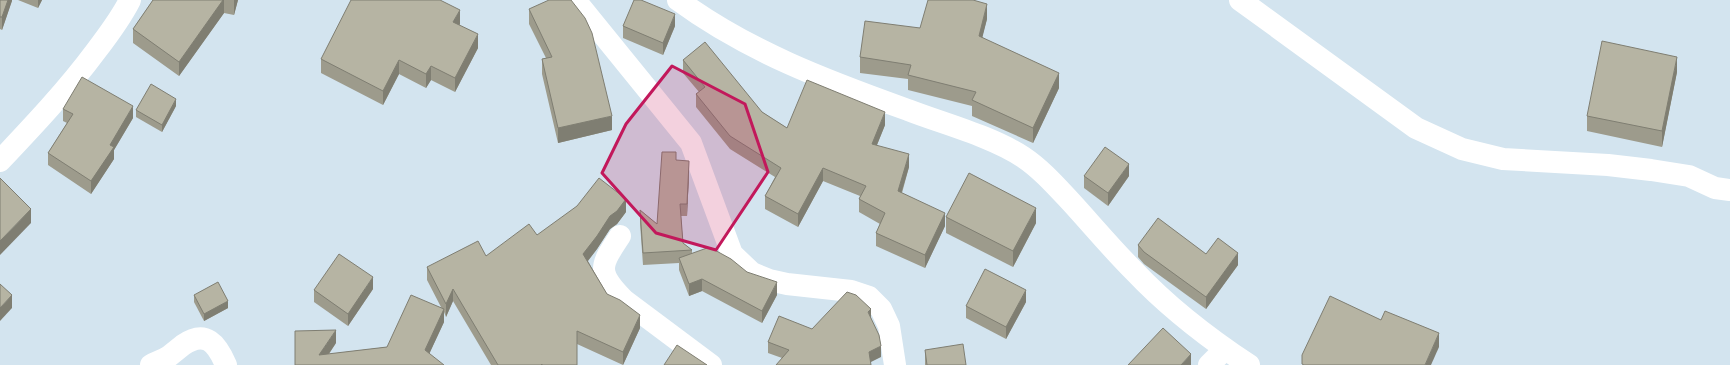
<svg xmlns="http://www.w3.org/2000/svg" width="1730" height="365" viewBox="0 0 1730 365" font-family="'PT Serif',serif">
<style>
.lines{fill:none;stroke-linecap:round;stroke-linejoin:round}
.minor{stroke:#fff;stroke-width:22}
.wall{fill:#9d9b8c}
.shaded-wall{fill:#7f7e72}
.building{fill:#b6b4a3;stroke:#7f7e72}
.marked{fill:#c2185b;fill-opacity:0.2;stroke:#c2185b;stroke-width:3;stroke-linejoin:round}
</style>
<rect width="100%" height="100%" fill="#d3e4ef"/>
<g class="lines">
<g class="minor">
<polyline points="575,0 691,143 732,254 752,273 769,280 787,284 851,291 869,297 881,309 889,326 895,365"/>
<path d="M678 0C747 51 827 81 908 110 944 124 991 136 1023 157 1041 169 1056 186 1071 202 1092 225 1112 249 1134 271 1168 307 1208 338 1249 365"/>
<polyline points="1240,0 1416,128 1462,149 1503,159 1608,165 1651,170 1689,176 1715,188 1730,190"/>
<path d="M0 161C34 125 67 90 96 51 109 34 121 18 130 0"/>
<path d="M620 236C600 266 596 272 624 300L711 365"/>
<path d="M151 365C157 362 163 360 168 357 173 353 178 349 183 345 206 329 217 344 226 365"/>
<polyline points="1209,365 1225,349"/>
</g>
</g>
<g class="wall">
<polygon points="0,0 12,0 2,30 0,29"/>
<polygon points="18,0 42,0 38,8"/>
<polygon points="153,0 238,0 234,15 224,13 179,76 133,43 133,29"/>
<polygon points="529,9 612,130 558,143 542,74 542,59 546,58 529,24"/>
<polygon points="987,19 982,37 1059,88 1033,143 972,116 972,106 908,90 908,79 860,73 860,57 920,28"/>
<polygon points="460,24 459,25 478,48 455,92 431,80 426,88 399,74 383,105 321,73 321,59"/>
<polygon points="623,26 675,26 663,55 623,38"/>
<polygon points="683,60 762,112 787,128 885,125 877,145 909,167 902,193 945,226 925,268 876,246 876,233 880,224 859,212 859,199 860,196 823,181 798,227 765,209 765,196 775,177 730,149 696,107 696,94 699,92 683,73"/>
<polygon points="1677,72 1662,147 1587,131 1587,116"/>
<polygon points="176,106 162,132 136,117 136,110"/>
<polygon points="63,109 133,118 114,150 114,159 91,194 48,165 48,153 67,123 63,121"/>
<polygon points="676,160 689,175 687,216 681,216 683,243 692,250 692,253 747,272 777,295 762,323 702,291 689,296 679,270 679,263 643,265 640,223 640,210 657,224"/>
<polygon points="1084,176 1129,176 1108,206 1084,188"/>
<polygon points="626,212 617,224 610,229 597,249 588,261 607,294 640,328 623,365 577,344 577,365 491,365 453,301 446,317 444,312 444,322 429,354 295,365 336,343 329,354 387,347 442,309 427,280 427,267 486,256 537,235"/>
<polygon points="946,217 1036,223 1013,267 946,233"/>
<polygon points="1138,245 1206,254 1238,265 1206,309 1144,264 1138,257"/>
<polygon points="373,289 348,326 314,302 314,290"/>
<polygon points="194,295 228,308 204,321 194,302"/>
<polygon points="1026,302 1006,339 966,318 966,306"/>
<polygon points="871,318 881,357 782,358 768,353 768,342 812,329"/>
<polygon points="925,350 966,365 925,365"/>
</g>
<g class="shaded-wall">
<polygon points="8,0 12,0 12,1 2,30 2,17"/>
<polygon points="38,0 42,0 38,8"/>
<polygon points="223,0 224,0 224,13 179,76 179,62"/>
<polygon points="234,0 238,0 234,15"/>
<polygon points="987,4 987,19 979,51 979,36"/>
<polygon points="460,10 460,24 453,36 453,22"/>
<polygon points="675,14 675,26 663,55 663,43"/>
<polygon points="478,34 478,48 455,92 455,78"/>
<polygon points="1677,57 1677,72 1662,147 1662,131"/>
<polygon points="399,60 399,74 383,105 383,91"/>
<polygon points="431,66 431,80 426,88 426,74"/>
<polygon points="1059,73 1059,88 1033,143 1033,128"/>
<polygon points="176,99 176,106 162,132 162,125"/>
<polygon points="133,106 133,118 114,150 114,159 91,194 91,181 110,145"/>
<polygon points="885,112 885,125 872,157 872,144"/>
<polygon points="612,116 612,130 558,143 558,128"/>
<polygon points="909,154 909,167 898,204 898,191"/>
<polygon points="689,162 689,175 687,216 687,204"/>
<polygon points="1129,164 1129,176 1108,206 1108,193"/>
<polygon points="823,168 823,181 798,227 798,214"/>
<polygon points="626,199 626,212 617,224 610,229 597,249 583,267 583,254 610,216"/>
<polygon points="1036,208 1036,223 1013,267 1013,251"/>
<polygon points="31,209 31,223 0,255 0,241"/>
<polygon points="945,213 945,226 925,268 925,255"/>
<polygon points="1238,253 1238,265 1206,309 1206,297"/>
<polygon points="373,277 373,289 348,326 348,314"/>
<polygon points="702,279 702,291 689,296 689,284"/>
<polygon points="777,282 777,295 762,323 762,311"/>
<polygon points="453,289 453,301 446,317 446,304"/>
<polygon points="1026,290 1026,302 1006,339 1006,327"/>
<polygon points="12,295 12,308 0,321 0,308"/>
<polygon points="228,301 228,308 204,321 204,314"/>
<polygon points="444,309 444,322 425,363 425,350"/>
<polygon points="871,309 871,320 868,312"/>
<polygon points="640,315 640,328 623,365 623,352"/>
<polygon points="336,330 336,343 321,365 319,355"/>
<polygon points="1439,333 1439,347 1431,365 1425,365"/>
<polygon points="881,346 881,357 869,363 869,352"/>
<polygon points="1191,354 1191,365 1181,365"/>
</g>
<g class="building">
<polygon points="0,0 8,0 2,17 0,17"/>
<polygon points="153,0 223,0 179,62 133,29"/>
<polygon points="351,0 440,0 460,10 453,22 478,34 455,78 431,66 426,74 399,60 383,91 321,59"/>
<polygon points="549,0 571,0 585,18 592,33 612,116 558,128 542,59 552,57 529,9"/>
<polygon points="634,0 641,0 675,14 663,43 623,26"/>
<polygon points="928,0 973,0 987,4 979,36 1059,73 1033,128 972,100 976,92 908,75 911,65 860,57 865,21 920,28"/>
<polygon points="1602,41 1677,57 1662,131 1587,116"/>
<polygon points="705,42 762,112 787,128 807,80 885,112 872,144 909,154 898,191 945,213 925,255 876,233 885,213 859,199 866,186 823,168 798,214 765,196 781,168 730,136 696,94 705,87 683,60"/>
<polygon points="82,77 133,106 110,145 114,147 91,181 48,153 73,114 63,109"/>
<polygon points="151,84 176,99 162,125 136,110"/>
<polygon points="1105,147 1129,164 1108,193 1084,176"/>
<polygon points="662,152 676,152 676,160 689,161 689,162 687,204 680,204 683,243 692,250 643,253 640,210 657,224"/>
<polygon points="969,173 1036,208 1013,251 946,217"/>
<polygon points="0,178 31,209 0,241"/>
<polygon points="599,178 626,199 617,211 610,216 597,236 583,254 607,294 620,300 640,315 623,352 577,331 577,365 542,365 542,364 541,365 498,365 453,289 446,304 427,267 478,241 486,256 529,224 537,235 577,206"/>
<polygon points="1158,218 1206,254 1218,238 1238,253 1206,297 1144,252 1138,245"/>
<polygon points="707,248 711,248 731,259 747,272 777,282 762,311 702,279 689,284 679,258"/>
<polygon points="339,254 373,277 348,314 314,290"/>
<polygon points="985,269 1026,290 1006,327 966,306"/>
<polygon points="218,282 228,301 204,314 194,295"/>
<polygon points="0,284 12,295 0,308"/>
<polygon points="847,292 856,295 871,309 868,312 879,335 881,346 869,352 871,365 776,365 789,350 768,342 779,316 812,329"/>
<polygon points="411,295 444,309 425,350 444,365 295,365 295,331 336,330 319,355 387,347"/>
<polygon points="1330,296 1381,320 1385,311 1439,333 1425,365 1304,365 1302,364 1302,355"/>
<polygon points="1163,328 1191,354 1181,365 1128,365"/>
<polygon points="963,344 966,365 927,365 925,350"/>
<polygon points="677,345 707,365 664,365"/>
</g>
<path class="marked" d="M672 66 745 104 768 172 716 250 656 233 602 173 626 124Z"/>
</svg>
